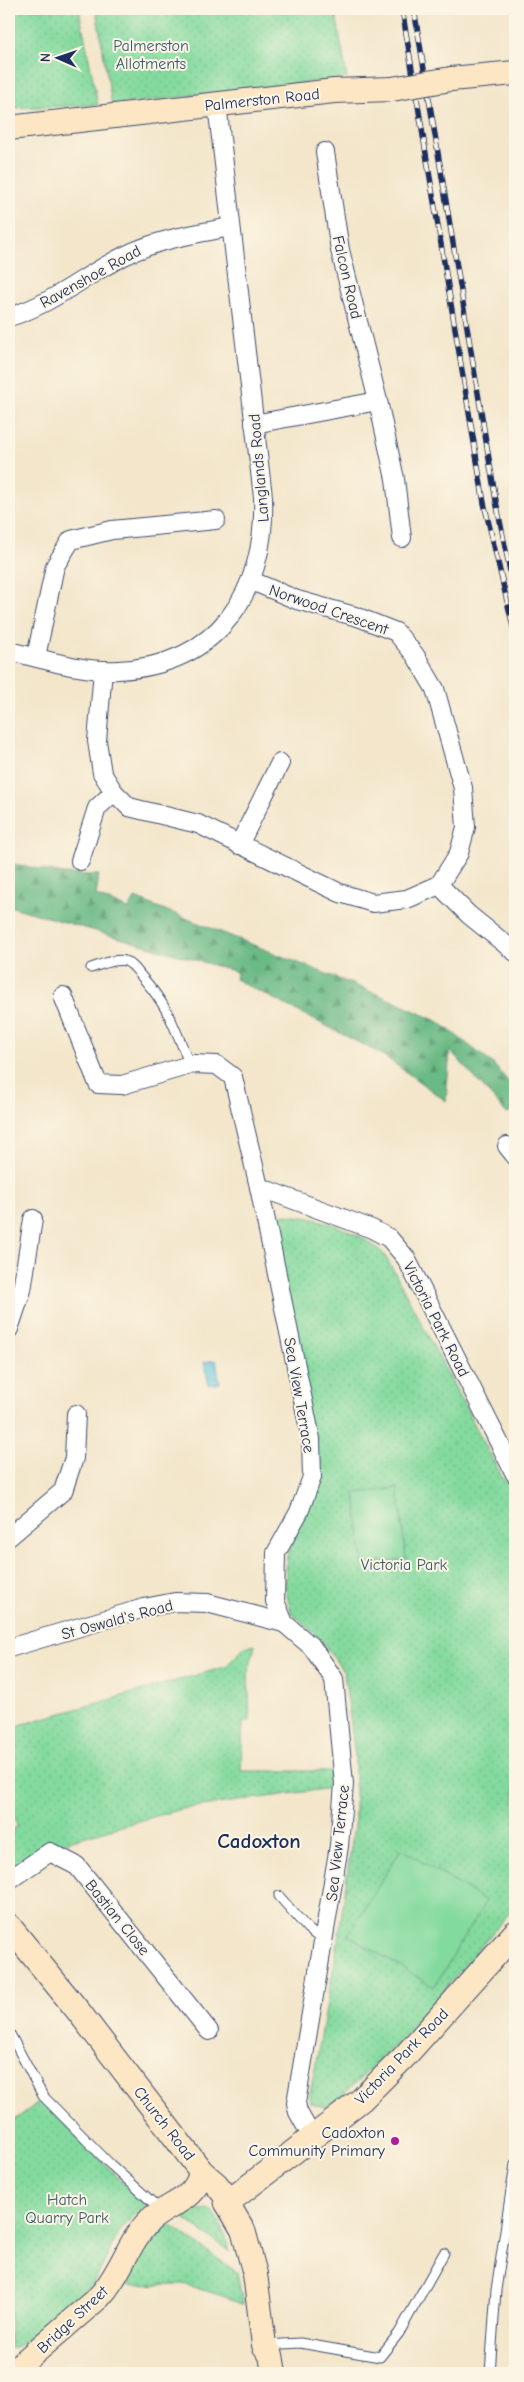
<svg xmlns="http://www.w3.org/2000/svg" width="524" height="2382" viewBox="0 0 524 2382" font-family="'Comic Neue',sans-serif">
<style>
.green{fill:url(#green-dots);stroke:#4f847e}
.forest{fill:url(#forest-firs);stroke:#427472}
.pitch{fill:#83da9e;stroke:#4f847e}
.water{fill:url(#water-ripples);stroke:#3f7aa0}
.lines{fill:none;stroke-linecap:round;stroke-linejoin:round}
.lane-casing{stroke:#3b4a6e;stroke-width:11}
.street-casing{stroke:#3b4a6e;stroke-width:20}
.secondary-casing{stroke:#3b4a6e;stroke-width:26}
.lane{stroke:#fff;stroke-width:9}
.street{stroke:#fff;stroke-width:18}
.secondary{stroke:#fce6c4;stroke-width:24}
.rail-casing{stroke:#1b2f5e;stroke-width:5.5}
.rail{stroke:#fcf5e5;stroke-width:4;stroke-dasharray:11;stroke-linecap:butt}
.secondary-bridge-casing{stroke:#3b4a6e;stroke-width:26;stroke-linecap:butt}
.secondary-bridge{stroke:#fce6c4;stroke-width:24}
.poi-dot{fill:#b5179e;stroke:#fcf5e5;stroke-width:2}
.labels{text-anchor:middle;stroke-width:4;stroke-linejoin:round;paint-order:stroke}
.park-label{font-size:16px;fill:#355a6e;stroke:#fcf5e5}
.street-label{font-size:16px;fill:#1b2f5e;stroke:#fcf5e5}
.poi-label{font-size:16px;fill:#1b2f5e;stroke:#fcf5e5;text-anchor:end}
.district-label{font-size:21px;font-weight:bold;fill:#1b2f5e;stroke:#fcf5e5}
</style>
<defs>
<pattern id="green-dots" width="8" height="8" patternUnits="userSpaceOnUse" patternTransform="scale(1.25)"><rect width="8" height="8" fill="#83da9e"/><path d="M2 2h.1M6 6h.1" fill="none" stroke="#71bb8a" stroke-width="1.8" stroke-linecap="round"/></pattern>
<pattern id="forest-firs" width="22" height="20" patternUnits="userSpaceOnUse" patternTransform="scale(1.25)"><rect width="22" height="20" fill="#6aba85"/><path d="M5 1l3.5 6h-7zM16 11l3.5 6h-7z" fill="#569870"/></pattern>
<pattern id="water-ripples" width="26" height="14" patternUnits="userSpaceOnUse" patternTransform="scale(1.25)"><rect width="26" height="14" fill="#63c6e1"/><path d="M2 4q2-2 4 0t4 0M15 11q2-2 4 0t4 0" fill="none" stroke="#51a1ba"/></pattern>
</defs>
<rect width="100%" height="100%" fill="#fcf5e5"/>
<filter id="ink" filterUnits="userSpaceOnUse"><feTurbulence type="fractalNoise" baseFrequency=".02" numOctaves="2"/><feDisplacementMap in="SourceGraphic" scale="10" xChannelSelector="R" yChannelSelector="G"/><feConvolveMatrix kernelMatrix="1 2 1 2 8 2 1 2 1" color-interpolation-filters="sRGB"/></filter>
<filter id="wash" filterUnits="userSpaceOnUse"><feTurbulence type="fractalNoise" baseFrequency=".0096" numOctaves="4" result="noise"/><feDisplacementMap in="SourceGraphic" scale="20" xChannelSelector="R" yChannelSelector="G"/><feGaussianBlur stdDeviation="1.12" result="paint"/><feColorMatrix in="noise" values="0 0 0 0 0 0 0 0 0 0 0 0 0 0 0 0 0 1.4 0 .05"/><feComposite in="paint" operator="in"/></filter>
<g filter="url(#wash)">
<rect width="100%" height="100%" fill="#f3e6cb"/>
<g class="green">
<polygon points="9,9 79,9 98,105 9,108"/>
<polygon points="96,9 335,9 347,78 112,105"/>
<path d="M283 1215C316 1216 351 1228 378 1249 385 1254 389 1264 394 1271L504 1481 515 1491V1906L408 2033 343 2095 325 2107 311 2103 310 2095 336 1955 355 1819V1756L344 1673 323 1642 291 1612 285 1586 287 1556 317 1481 272 1221Z"/>
<polygon points="255,1645 248,1673 250,1721 243,1723 241,1771 330,1771 331,1788 181,1809 62,1843 28,1857 9,1870 9,1832 17,1826 9,1802 9,1728 225,1667 245,1647"/>
<polygon points="42,2100 146,2206 134,2215 120,2231 93,2284 16,2348 10,2348 9,2124"/>
<path d="M209 2209C219 2218 228 2238 230 2252L181 2216 198 2210Z"/>
<polygon points="167,2223 237,2272 243,2305 223,2296 183,2284 126,2285 142,2252"/>
</g>
<polygon class="forest" points="9,863 63,874 99,875 96,896 129,909 135,898 382,996 439,1022 492,1063 515,1089 515,1107 507,1114 450,1050 446,1101 381,1054 235,979 237,972 9,906"/>
<g class="pitch">
<polygon points="398,1488 406,1559 363,1564 355,1493"/>
<polygon points="401,1849 486,1901 434,1987 348,1935"/>
</g>
<polygon class="water" points="216,1360 220,1383 209,1385 204,1362"/>
</g>
<g filter="url(#ink)">
<g class="lines">
<g class="lane-casing">
<g id="lane">
<path d="M91 968C101 965 114 958 125 961 132 963 137 971 142 977 169 1007 175 1029 190 1065"/>
<polyline points="279,1896 307,1928 324,1942"/>
<polyline points="9,2032 43,2096 110,2164 161,2210"/>
<polyline points="267,2345 300,2343 380,2357 399,2333 444,2253"/>
<polyline points="490,2373 496,2290 515,2164"/>
</g>
</g>
<g class="street-casing">
<g id="street">
<polyline points="325,152 340,250 378,401 395,479 402,538"/>
<path d="M9 317C51 305 85 275 124 256 158 239 194 234 231 227"/>
<polyline points="254,424 378,401"/>
<path d="M9 651C44 659 82 672 118 670 218 666 267 591 263 497L217 104"/>
<polyline points="36,657 55,566 71,540 112,530 216,520"/>
<polyline points="114,792 129,807 198,824 340,893 373,903 407,899 439,885 459,853 466,827 463,788 435,689 415,655 396,632 358,617 297,600 252,581"/>
<polyline points="239,845 280,763"/>
<polyline points="80,861 97,808 114,792 102,773 97,741 103,670"/>
<polyline points="439,885 469,915 515,952"/>
<polyline points="63,996 98,1084 122,1085 193,1064 217,1065 233,1077 259,1187 311,1439 312,1477 299,1512 276,1553 275,1601 284,1623 312,1647 334,1679 344,1784 339,1846 296,2103 298,2112 312,2137"/>
<polyline points="507,1146 515,1156"/>
<polyline points="259,1187 372,1229 389,1238 406,1258 515,1474"/>
<polyline points="9,1329 22,1290 33,1219"/>
<polyline points="9,1537 63,1491 74,1458 76,1414"/>
<polyline points="9,1648 144,1608 175,1602 207,1603 284,1623"/>
<polyline points="9,1880 50,1852 77,1866 209,2031"/>
</g>
</g>
<g class="secondary-casing">
<g id="secondary">
<polyline points="451,79 515,73"/>
<polyline points="9,128 334,91 392,89"/>
<polyline points="9,1926 79,2012 201,2171 216,2184 225,2195 227,2203 243,2230 255,2274 264,2345 271,2355 274,2373"/>
<polyline points="227,2203 361,2100 405,2056 515,1933"/>
<path d="M11 2373 99 2297C121 2274 127 2243 150 2220 169 2203 197 2200 201 2171"/>
</g>
</g>
<use href="#lane" class="lane"/>
<use href="#street" class="street"/>
<use href="#secondary" class="secondary"/>
<g class="rail-casing">
<g id="rail">
<polyline points="402,9 484,503 515,635"/>
<polyline points="414,9 496,501 515,596"/>
</g>
</g>
<use href="#rail" class="rail"/>
<g class="secondary-bridge-casing">
<polyline id="secondary-bridge" points="392,89 451,79"/>
</g>
<use href="#secondary-bridge" class="secondary-bridge"/>
</g>
</g>
<circle class="poi-dot" cx="395" cy="2141" r="5"/>
<g class="labels">
<g class="park-label">
<text x="151" y="51">Palmerston<tspan x="151" dy="18">Allotments</tspan></text>
<text x="404" y="1570">Victoria Park</text>
<text x="67" y="2205">Hatch<tspan x="67" dy="18">Quarry Park</tspan></text>
</g>
<g class="street-label">
<text transform="translate(262 99) rotate(-6)" y="6">Palmerston Road</text>
<text transform="translate(90 276) rotate(-29)" y="6">Ravenshoe Road</text>
<text transform="translate(348 277) rotate(77)" y="6">Falcon Road</text>
<text transform="translate(258 468) rotate(-95)" y="6">Langlands Road</text>
<text transform="translate(329 609) rotate(19)" y="6">Norwood Crescent</text>
<text transform="translate(437 1319) rotate(63)" y="6">Victoria Park Road</text>
<text transform="translate(300 1395) rotate(80)" y="6">Sea View Terrace</text>
<text transform="translate(117 1619) rotate(-15)" y="6">St Oswald's Road</text>
<text transform="translate(337 1843) rotate(-84)" y="6">Sea View Terrace</text>
<text transform="translate(118 1917) rotate(51)" y="6">Bastian Close</text>
<text transform="translate(401 2056) rotate(-46)" y="6">Victoria Park Road</text>
<text transform="translate(165 2123) rotate(52)" y="6">Church Road</text>
<text transform="translate(72 2319) rotate(-43)" y="6">Bridge Street</text>
</g>
<g class="poi-label">
<text x="385" y="2138">Cadoxton<tspan x="385" dy="18">Community Primary</tspan></text>
</g>
<g class="district-label">
<text x="259" y="1848">Cadoxton</text>
</g>
</g>
<rect width="524" height="2382" fill="none" stroke="#fcf5e5" stroke-width="30"/>
<g transform="translate(58 58) rotate(272)" stroke="#fcf5e5" stroke-width="4" paint-order="stroke">
<path d="M0-4L9 19L0 12L-9 19Z" fill="#1b2f5e"/>
<text y="-8" font-size="14" font-weight="bold" text-anchor="middle" fill="#1b2f5e">N</text>
</g>
</svg>
